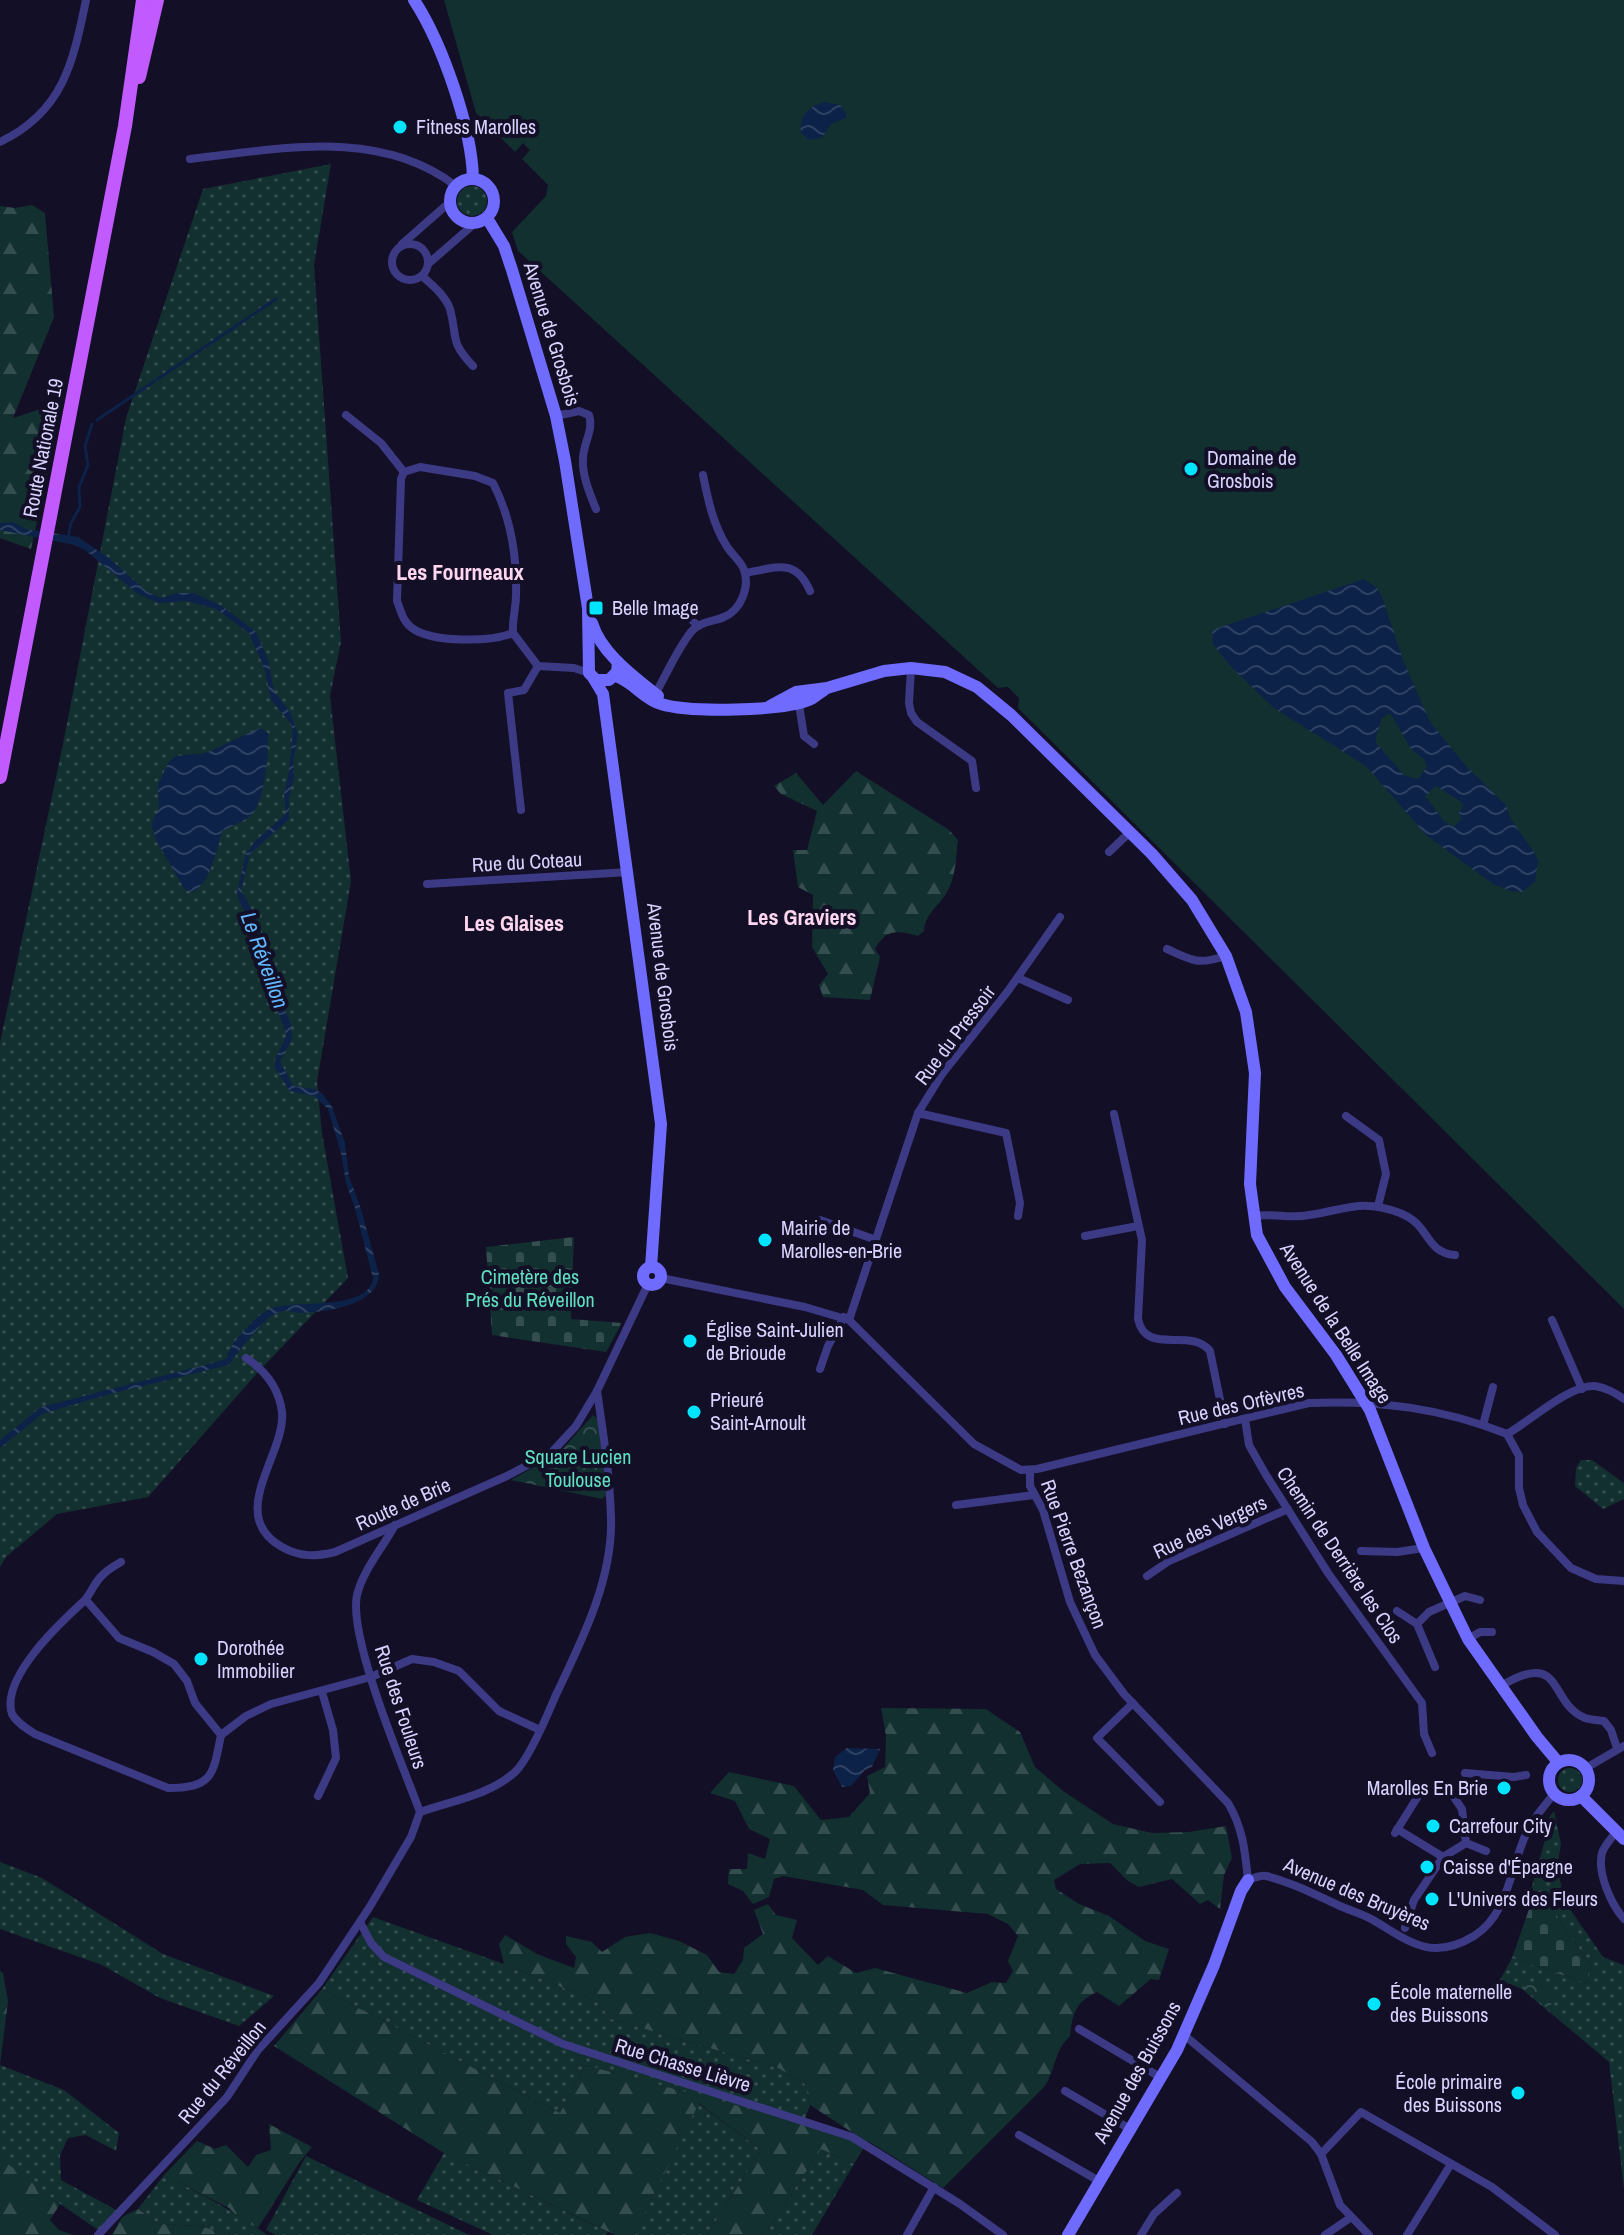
<svg xmlns="http://www.w3.org/2000/svg" width="1624" height="2235" viewBox="0 0 1624 2235" font-family="'Archivo Narrow',sans-serif">
<style>
.grass{fill:url(#grass-dots)}
.forest{fill:url(#forest-firs)}
.cemetery{fill:url(#cemetery-stones)}
.park{fill:url(#park-crowns)}
.pitch{fill:#12302f}
.water{fill:url(#water-waves);fill-rule:evenodd}
.lines{fill:none;stroke-linecap:round;stroke-linejoin:round}
.stream{stroke:#0c2248;stroke-width:3}
.street{stroke:#3d3a85;stroke-width:8}
.secondary{stroke:#6f6bff;stroke-width:12}
.primary{stroke:#c25bff;stroke-width:14}
.poi-dot{fill:#00e5ff;stroke:#130f26;stroke-width:3}
.labels{text-anchor:middle;stroke-width:8;stroke-linejoin:round;paint-order:stroke}
.poi-label{font-size:20px;fill:#d9d4ff;stroke:#130f26;text-anchor:start}
.street-label{font-size:20px;fill:#d9d4ff;stroke:#130f26}
.park-label{font-size:20px;fill:#5fe0c0;stroke:#130f26}
.neighbourhood-label{font-size:22px;font-weight:bold;fill:#ffd6f0;stroke:#130f26}
.water-label{font-size:22px;font-style:italic;fill:#62b6ff;stroke:#130f26}
</style>
<defs>
<pattern id="grass-dots" width="8" height="8" patternUnits="userSpaceOnUse" patternTransform="scale(2)"><rect width="8" height="8" fill="#12302f"/><path d="M2 2h.1M6 6h.1" fill="none" stroke="#344d4e" stroke-width="1.8" stroke-linecap="round"/></pattern>
<pattern id="forest-firs" width="22" height="20" patternUnits="userSpaceOnUse" patternTransform="scale(2)"><rect width="22" height="20" fill="#12302f"/><path d="M5 1l3.5 6h-7zM16 11l3.5 6h-7z" fill="#344d4e"/></pattern>
<pattern id="cemetery-stones" width="16" height="16" patternUnits="userSpaceOnUse" patternTransform="scale(2)"><rect width="16" height="16" fill="#12302f"/><path d="M2 7V4a2 2 0 0 1 4 0v3zM10 15v-3a2 2 0 0 1 4 0v3z" fill="#344d4e"/></pattern>
<pattern id="park-crowns" width="20" height="18" patternUnits="userSpaceOnUse" patternTransform="scale(2)"><rect width="20" height="18" fill="#12302f"/><path d="M2 6a3 3 0 1 1 6 0M12 15a3 3 0 1 1 6 0" fill="none" stroke="#344d4e"/></pattern>
<pattern id="water-waves" width="16" height="10" patternUnits="userSpaceOnUse" patternTransform="scale(2)"><rect width="16" height="10" fill="#0c2248"/><path d="M0 5q4-4 8 0t8 0" fill="none" stroke="#2f4163"/></pattern>
</defs>
<rect width="100%" height="100%" fill="#130f26"/>
<g class="grass">
<polygon points="331,164 314,265 341,642 330,696 351,881 317,1082 322,1133 348,1278 259,1371 148,1497 57,1514 6,1557 0,1567 0,1043 63,744 126,418 203,189"/>
<circle cx="472" cy="201" r="15"/>
<polygon points="1581,1460 1592,1460 1624,1483 1624,1499 1603,1509 1575,1486 1576,1468"/>
<circle cx="1570" cy="1780" r="12"/>
<polygon points="1554,1811 1561,1844 1557,1867 1565,1902 1603,1957 1624,1965 1624,2189 1609,2062 1522,1989 1500,1980 1512,1958 1586,1983 1592,1967 1543,1896 1531,1890 1545,1840 1543,1825"/>
<polygon points="0,1862 42,1878 163,1954 274,1996 239,2026 160,1998 102,1965 0,1929"/>
<polygon points="373,1917 504,1964 596,2001 611,2019 778,2068 805,2084 810,2105 803,2124 585,2065 560,2113 322,1989"/>
<polygon points="0,2065 64,2090 119,2133 116,2151 86,2135 68,2138 60,2155 61,2180 118,2211 98,2230 30,2183 0,2158"/>
<polygon points="698,2103 761,2150 707,2235 634,2235"/>
<polygon points="821,2149 854,2164 812,2235 764,2235"/>
<polygon points="444,2153 608,2232 606,2235 493,2235 417,2200"/>
<polygon points="306,2156 469,2235 276,2235 266,2230"/>
<path d="M164 2175C200 2193 235 2212 267 2235H231L200 2226 159 2224 138 2209Z"/>
</g>
<g class="forest">
<polygon points="32,205 45,213 54,317 13,418 56,404 49,434 37,444 48,471 31,549 0,538 0,206 15,208"/>
<path d="M856 771 949 830 958 840C956 857 956 877 947 892 938 907 925 914 924 931L918 936C897 931 887 928 875 949L880 957 870 1000 823 997 819 985 828 974 812 947 813 895 798 887 793 850H807L817 811 781 794 774 786 796 773 823 805Z"/>
<path d="M881 1708 986 1709 1020 1732 1035 1767 1063 1791 1113 1824 1152 1833 1189 1832 1226 1826 1232 1858 1224 1875 1220 1909 1208 1900 1200 1904 1172 1879 1139 1887 1128 1881 1110 1863 1080 1864 1054 1880 1056 1889 1079 1904 1109 1916 1145 1941 1169 1949 1159 1980 1151 1979 1119 2006 1097 1992C1076 2001 1072 2015 1070 2036 1053 2052 1057 2068 1044 2087L943 2188 868 2141 854 2164 821 2149 764 2235H707L761 2150 699 2103 634 2235H615L444 2153 274 2046 322 1989 560 2113 585 2065 864 2140 810 2105 805 2084 778 2068 611 2019 596 2001 504 1964 499 1944 505 1935 537 1954 574 1968 576 1957 566 1944V1936L592 1942 602 1952 625 1937 650 1933 679 1941 707 1955 719 1972 734 1974 743 1960 744 1948 763 1934 754 1910 768 1904 776 1915 797 1920 792 1938 818 1965 828 1956 856 1973 875 1968 967 1993 992 1982 1006 1983 1013 1971 1008 1961 1018 1936 1008 1924 988 1914 883 1905 863 1890 783 1876 774 1879 769 1897 753 1904 743 1891 728 1884 729 1869H747L748 1853 765 1859 770 1839 749 1829 735 1801 710 1793 729 1772 794 1786 821 1820 849 1817 870 1793 867 1776 885 1767 886 1736Z"/>
<polygon points="0,1971 3,1973 8,2001 0,2065"/>
<polygon points="269,2124 312,2147 299,2163 258,2228 241,2220 229,2208 164,2175 197,2141 215,2149 226,2145 248,2167 256,2155 271,2150"/>
<polygon points="0,2158 60,2204 50,2220 59,2230 73,2235 0,2235"/>
<polygon points="138,2209 159,2224 200,2226 231,2235 112,2235 122,2217"/>
</g>
<g class="cemetery">
<polygon points="574,1237 571,1319 622,1323 606,1352 492,1335 486,1247"/>
<polygon points="1535,1892 1543,1896 1592,1967 1586,1983 1512,1958"/>
</g>
<g class="park">
<polygon points="593,1415 598,1419 606,1495 602,1499 511,1480 559,1453"/>
<polygon points="1527,1980 1556,1991 1549,2010 1524,1989"/>
</g>
<polygon class="pitch" points="444,0 1624,0 1624,1309 1018,708 1019,698 1008,687 998,688 518,251 512,232 546,196 548,185 522,159 530,150 523,143 515,152 476,113"/>
<g class="water">
<path d="M824 102 840 105 846 113V118L831 124 822 138 809 140 801 133C799 116 808 107 824 102Z"/>
<path d="M13 522 26 529 78 537 109 558 147 592 161 598 177 593H194L222 606 256 632 268 660 274 691 290 712 298 735 293 762 294 778 289 798V819L250 854 241 890 256 917 276 975 279 997 291 1024 292 1039 280 1061 293 1086 314 1089 322 1093 332 1107 345 1143 349 1177 360 1206 379 1274C379 1305 326 1312 301 1313 295 1313 288 1310 282 1311 264 1315 239 1351 229 1365L110 1394 42 1414 0 1448V1440L41 1407 220 1361 227 1358C228 1348 237 1339 243 1332 251 1323 261 1312 272 1308 295 1300 370 1311 373 1278L355 1208 346 1183 341 1153 328 1109 314 1096 290 1091 275 1068V1060L286 1036 284 1027 274 1002 261 940 240 903 237 892 246 854 254 842 286 814 284 794 288 777 293 732 291 724 271 700 265 670 249 633 216 609 187 601 159 603 138 594 85 550 74 545 0 530V523Z"/>
<path d="M1364 579 1376 587 1383 599 1403 660 1430 722 1467 767 1506 805 1510 818 1532 849 1538 860 1535 882 1522 892 1511 891 1493 884 1426 835 1366 766 1274 708 1232 668 1213 644 1212 632 1215 629ZM1390 713 1411 749 1424 759 1427 767 1418 779 1405 776 1376 743V737L1382 718ZM1436 786 1464 804 1459 813 1462 819 1453 827 1444 821 1425 796Z"/>
<path d="M260 728 268 733C269 750 265 803 251 815 244 822 231 826 222 831 216 852 212 878 194 892L185 890 157 842 151 824 159 809 158 785 168 763 176 756 206 753Z"/>
<polygon points="847,1748 880,1749 872,1767 865,1770 851,1786 842,1787 833,1770 835,1757"/>
</g>
<g class="lines">
<g class="stream">
<polyline points="97,420 276,299"/>
<polyline points="68,538 71,523 80,507 79,487 88,465 85,446 92,424"/>
</g>
<g class="street">
<path d="M0 142C63 112 73 63 86 0"/>
<path d="M190 159C279 149 379 127 456 186"/>
<polyline points="402,244 450,202"/>
<circle cx="410" cy="262" r="18"/>
<polyline points="428,264 474,224"/>
<path d="M422 276C432 285 445 295 450 309 458 338 449 341 473 366"/>
<polyline points="346,415 381,443 404,472"/>
<path d="M556 416 579 411 589 415C594 431 583 443 583 459 582 476 590 494 596 509"/>
<path d="M420 467 475 476 493 483C511 518 517 556 516 595 516 608 512 620 513 633 491 642 432 643 412 628 403 622 401 611 397 601L401 479 404 472Z"/>
<path d="M745 573C776 568 795 557 810 591"/>
<path d="M652 606C677 601 681 610 698 626"/>
<polyline points="513,633 538,666 574,668 589,673"/>
<polyline points="911,668 909,703 911,713 917,722 972,761 976,788"/>
<path d="M654 696C666 676 676 651 691 632 700 621 713 622 724 617 741 610 750 587 744 570 741 561 731 554 726 545 713 524 708 500 703 475"/>
<polyline points="798,698 804,736 814,744"/>
<polyline points="521,810 508,693 524,690 538,666"/>
<polyline points="1109,852 1130,832"/>
<polyline points="427,884 629,872"/>
<path d="M1167 949C1194 961 1197 965 1226 956"/>
<polyline points="1018,978 1068,1000"/>
<polyline points="918,1113 1006,1133 1020,1203 1018,1216"/>
<path d="M1114 1114 1142 1240 1138 1319C1146 1357 1190 1326 1210 1351L1225 1424"/>
<polyline points="1346,1116 1379,1140 1386,1174 1378,1206"/>
<path d="M1254 1216C1272 1213 1291 1219 1309 1215 1345 1210 1361 1198 1400 1213 1431 1225 1424 1252 1455 1255"/>
<polyline points="820,1220 876,1240"/>
<polyline points="1085,1236 1138,1226"/>
<path d="M661 1278 805 1307 849 1320 974 1444 1021 1470 1037 1469 1309 1403C1378 1400 1442 1408 1507 1434"/>
<polyline points="849,1320 918,1113 942,1074 1008,991 1060,917"/>
<polyline points="1552,1320 1582,1389"/>
<path d="M246 1358C266 1371 279 1388 282 1412 286 1454 225 1515 282 1547 300 1557 315 1557 335 1552L507 1476 552 1452 576 1426 597 1391 648 1284"/>
<polyline points="820,1369 828,1346 844,1317"/>
<polyline points="1245,1419 1249,1445 1266,1475 1328,1573 1422,1703 1424,1734 1432,1753"/>
<polyline points="1483,1425 1493,1387"/>
<polyline points="1507,1434 1519,1456 1519,1488 1523,1505 1537,1532 1571,1568 1596,1579 1624,1581"/>
<path d="M1507 1434C1529 1422 1570 1384 1595 1386 1607 1388 1615 1393 1624 1399"/>
<path d="M1030 1470V1486L1043 1510 1070 1602 1095 1655 1124 1694 1228 1803C1243 1828 1245 1851 1248 1880 1254 1878 1260 1875 1266 1876 1291 1882 1316 1895 1340 1906 1351 1911 1363 1914 1373 1920 1409 1941 1431 1962 1474 1936 1509 1914 1510 1868 1526 1834 1533 1819 1543 1807 1554 1794"/>
<polyline points="956,1505 1034,1495"/>
<path d="M395 1525C383 1547 363 1570 357 1595 348 1638 403 1766 420 1812"/>
<polyline points="1361,1551 1397,1552 1424,1548"/>
<path d="M121 1562C109 1569 101 1574 94 1586 91 1591 88 1597 84 1601 61 1622 0 1678 12 1714 17 1723 27 1729 35 1734L168 1788C213 1788 213 1775 221 1735L246 1716 271 1704 371 1677 412 1659 434 1662 459 1671 499 1711 540 1730"/>
<polyline points="1147,1576 1169,1561 1288,1509"/>
<polyline points="86,1600 119,1638 153,1652 174,1664 187,1681 195,1703 221,1735"/>
<polyline points="1397,1611 1417,1624 1435,1667"/>
<polyline points="1417,1624 1429,1612 1465,1596 1480,1600"/>
<polyline points="1468,1639 1480,1632 1492,1632"/>
<path d="M1501 1686C1564 1648 1548 1703 1585 1718 1591 1720 1598 1720 1604 1721L1611 1730 1617 1748"/>
<polyline points="1133,1703 1097,1738 1160,1802"/>
<polyline points="1586,1768 1624,1746"/>
<polyline points="1465,1773 1514,1777 1526,1775"/>
<polyline points="318,1796 336,1758 333,1730 322,1692"/>
<path d="M420 1812C451 1801 490 1795 515 1772 529 1759 547 1716 555 1697 581 1642 613 1580 611 1518 610 1476 603 1432 597 1391"/>
<polyline points="1397,1829 1443,1857"/>
<path d="M1616 1832C1611 1839 1604 1846 1602 1853 1597 1873 1611 1904 1624 1919"/>
<polyline points="1395,1833 1425,1785"/>
<polyline points="1466,1843 1486,1851"/>
<polyline points="360,1922 371,1943 384,1957 563,2044 852,2137 960,2204 1003,2235"/>
<polyline points="1405,1928 1414,1900 1443,1857 1466,1843 1462,1809 1451,1793"/>
<polyline points="1079,2029 1160,2077"/>
<polyline points="1184,2035 1312,2142 1321,2154 1340,2205 1369,2235"/>
<polyline points="1065,2091 1130,2129"/>
<polyline points="1019,2135 1099,2181"/>
<polyline points="1321,2154 1361,2112 1492,2187 1555,2235"/>
<polyline points="98,2235 227,2097 258,2050 319,1983 369,1908 411,1837 420,1812"/>
<polyline points="907,2235 934,2187"/>
<polyline points="1141,2235 1154,2214 1177,2193"/>
<polyline points="1325,2235 1350,2218"/>
<polyline points="1407,2235 1451,2164"/>
</g>
<g class="secondary">
<path d="M414 0C442 43 472 128 473 179"/>
<circle cx="472" cy="201" r="22"/>
<polyline points="487,218 504,246 512,270 556,416 565,461 588,608 589,673 596,680 609,680 617,672 618,662"/>
<path d="M592 623C601 653 633 676 658 696"/>
<path d="M615 676C633 681 643 699 661 704 690 713 782 711 809 700 814 698 819 693 824 690"/>
<polyline points="594,679 603,694 661,1124 651,1267"/>
<polyline points="770,706 796,692 827,688 884,671 911,668 945,672 977,687 1011,715 1152,854 1192,900 1226,956 1246,1012 1255,1073 1250,1184 1257,1235 1285,1287 1336,1355 1370,1410 1424,1548 1468,1639 1537,1737 1558,1762"/>
<circle cx="652" cy="1276" r="9"/>
<circle cx="1569" cy="1780" r="20"/>
<polyline points="1581,1796 1624,1839"/>
<polyline points="1068,2235 1177,2050 1214,1965 1241,1891 1248,1880"/>
</g>
<g class="primary">
<polyline points="139,77 157,0"/>
<polyline points="0,777 125,126 143,0"/>
</g>
</g>
<g class="poi-dot">
<circle cx="400" cy="127" r="8"/>
<circle cx="1191" cy="469" r="8"/>
<rect x="588" y="600" width="16" height="16" rx="4"/>
<circle cx="765" cy="1240" r="8"/>
<circle cx="690" cy="1341" r="8"/>
<circle cx="694" cy="1412" r="8"/>
<circle cx="201" cy="1659" r="8"/>
<circle cx="1504" cy="1788" r="8"/>
<circle cx="1433" cy="1826" r="8"/>
<circle cx="1427" cy="1867" r="8"/>
<circle cx="1432" cy="1899" r="8"/>
<circle cx="1374" cy="2004" r="8"/>
<circle cx="1518" cy="2093" r="8"/>
</g>
<g class="labels">
<g class="poi-label">
<text x="416" y="134">Fitness Marolles</text>
<text x="1207" y="465">Domaine de<tspan x="1207" dy="23">Grosbois</tspan></text>
<text x="612" y="615">Belle Image</text>
<text x="781" y="1235">Mairie de<tspan x="781" dy="23">Marolles-en-Brie</tspan></text>
<text x="706" y="1337">Église Saint-Julien<tspan x="706" dy="23">de Brioude</tspan></text>
<text x="710" y="1407">Prieuré<tspan x="710" dy="23">Saint-Arnoult</tspan></text>
<text x="217" y="1655">Dorothée<tspan x="217" dy="23">Immobilier</tspan></text>
<text x="1488" y="1795" text-anchor="end">Marolles En Brie</text>
<text x="1449" y="1833">Carrefour City</text>
<text x="1443" y="1874">Caisse d'Épargne</text>
<text x="1448" y="1906">L'Univers des Fleurs</text>
<text x="1390" y="1999">École maternelle<tspan x="1390" dy="23">des Buissons</tspan></text>
<text x="1502" y="2089" text-anchor="end">École primaire<tspan x="1502" dy="23">des Buissons</tspan></text>
</g>
<g class="street-label">
<text transform="translate(552 334) rotate(73)" y="7">Avenue de Grosbois</text>
<text transform="translate(43 448) rotate(-79)" y="7">Route Nationale 19</text>
<text transform="translate(527 862) rotate(-3)" y="7">Rue du Coteau</text>
<text transform="translate(663 977) rotate(83)" y="7">Avenue de Grosbois</text>
<text transform="translate(955 1035) rotate(-53)" y="7">Rue du Pressoir</text>
<text transform="translate(1336 1323) rotate(57)" y="7">Avenue de la Belle Image</text>
<text transform="translate(1241 1404) rotate(-13)" y="7">Rue des Orfèvres</text>
<text transform="translate(403 1504) rotate(-24)" y="7">Route de Brie</text>
<text transform="translate(1210 1527) rotate(-25)" y="7">Rue des Vergers</text>
<text transform="translate(1074 1554) rotate(70)" y="7">Rue Pierre Bezançon</text>
<text transform="translate(1340 1555) rotate(56)" y="7">Chemin de Derrière les Clos</text>
<text transform="translate(401 1707) rotate(72)" y="7">Rue des Fouleurs</text>
<text transform="translate(1357 1894) rotate(23)" y="7">Avenue des Bruyères</text>
<text transform="translate(683 2065) rotate(17)" y="7">Rue Chasse Lièvre</text>
<text transform="translate(222 2072) rotate(-51)" y="7">Rue du Réveillon</text>
<text transform="translate(1137 2072) rotate(-61)" y="7">Avenue des Buissons</text>
</g>
<g class="park-label">
<text x="530" y="1284">Cimetère des<tspan x="530" dy="23">Prés du Réveillon</tspan></text>
<text x="578" y="1464">Square Lucien<tspan x="578" dy="23">Toulouse</tspan></text>
</g>
<g class="neighbourhood-label">
<text x="460" y="580">Les Fourneaux</text>
<text x="802" y="925">Les Graviers</text>
<text x="514" y="931">Les Glaises</text>
</g>
<g class="water-label">
<text transform="translate(265 960) rotate(70)" y="8">Le Réveillon</text>
</g>
</g>
</svg>
